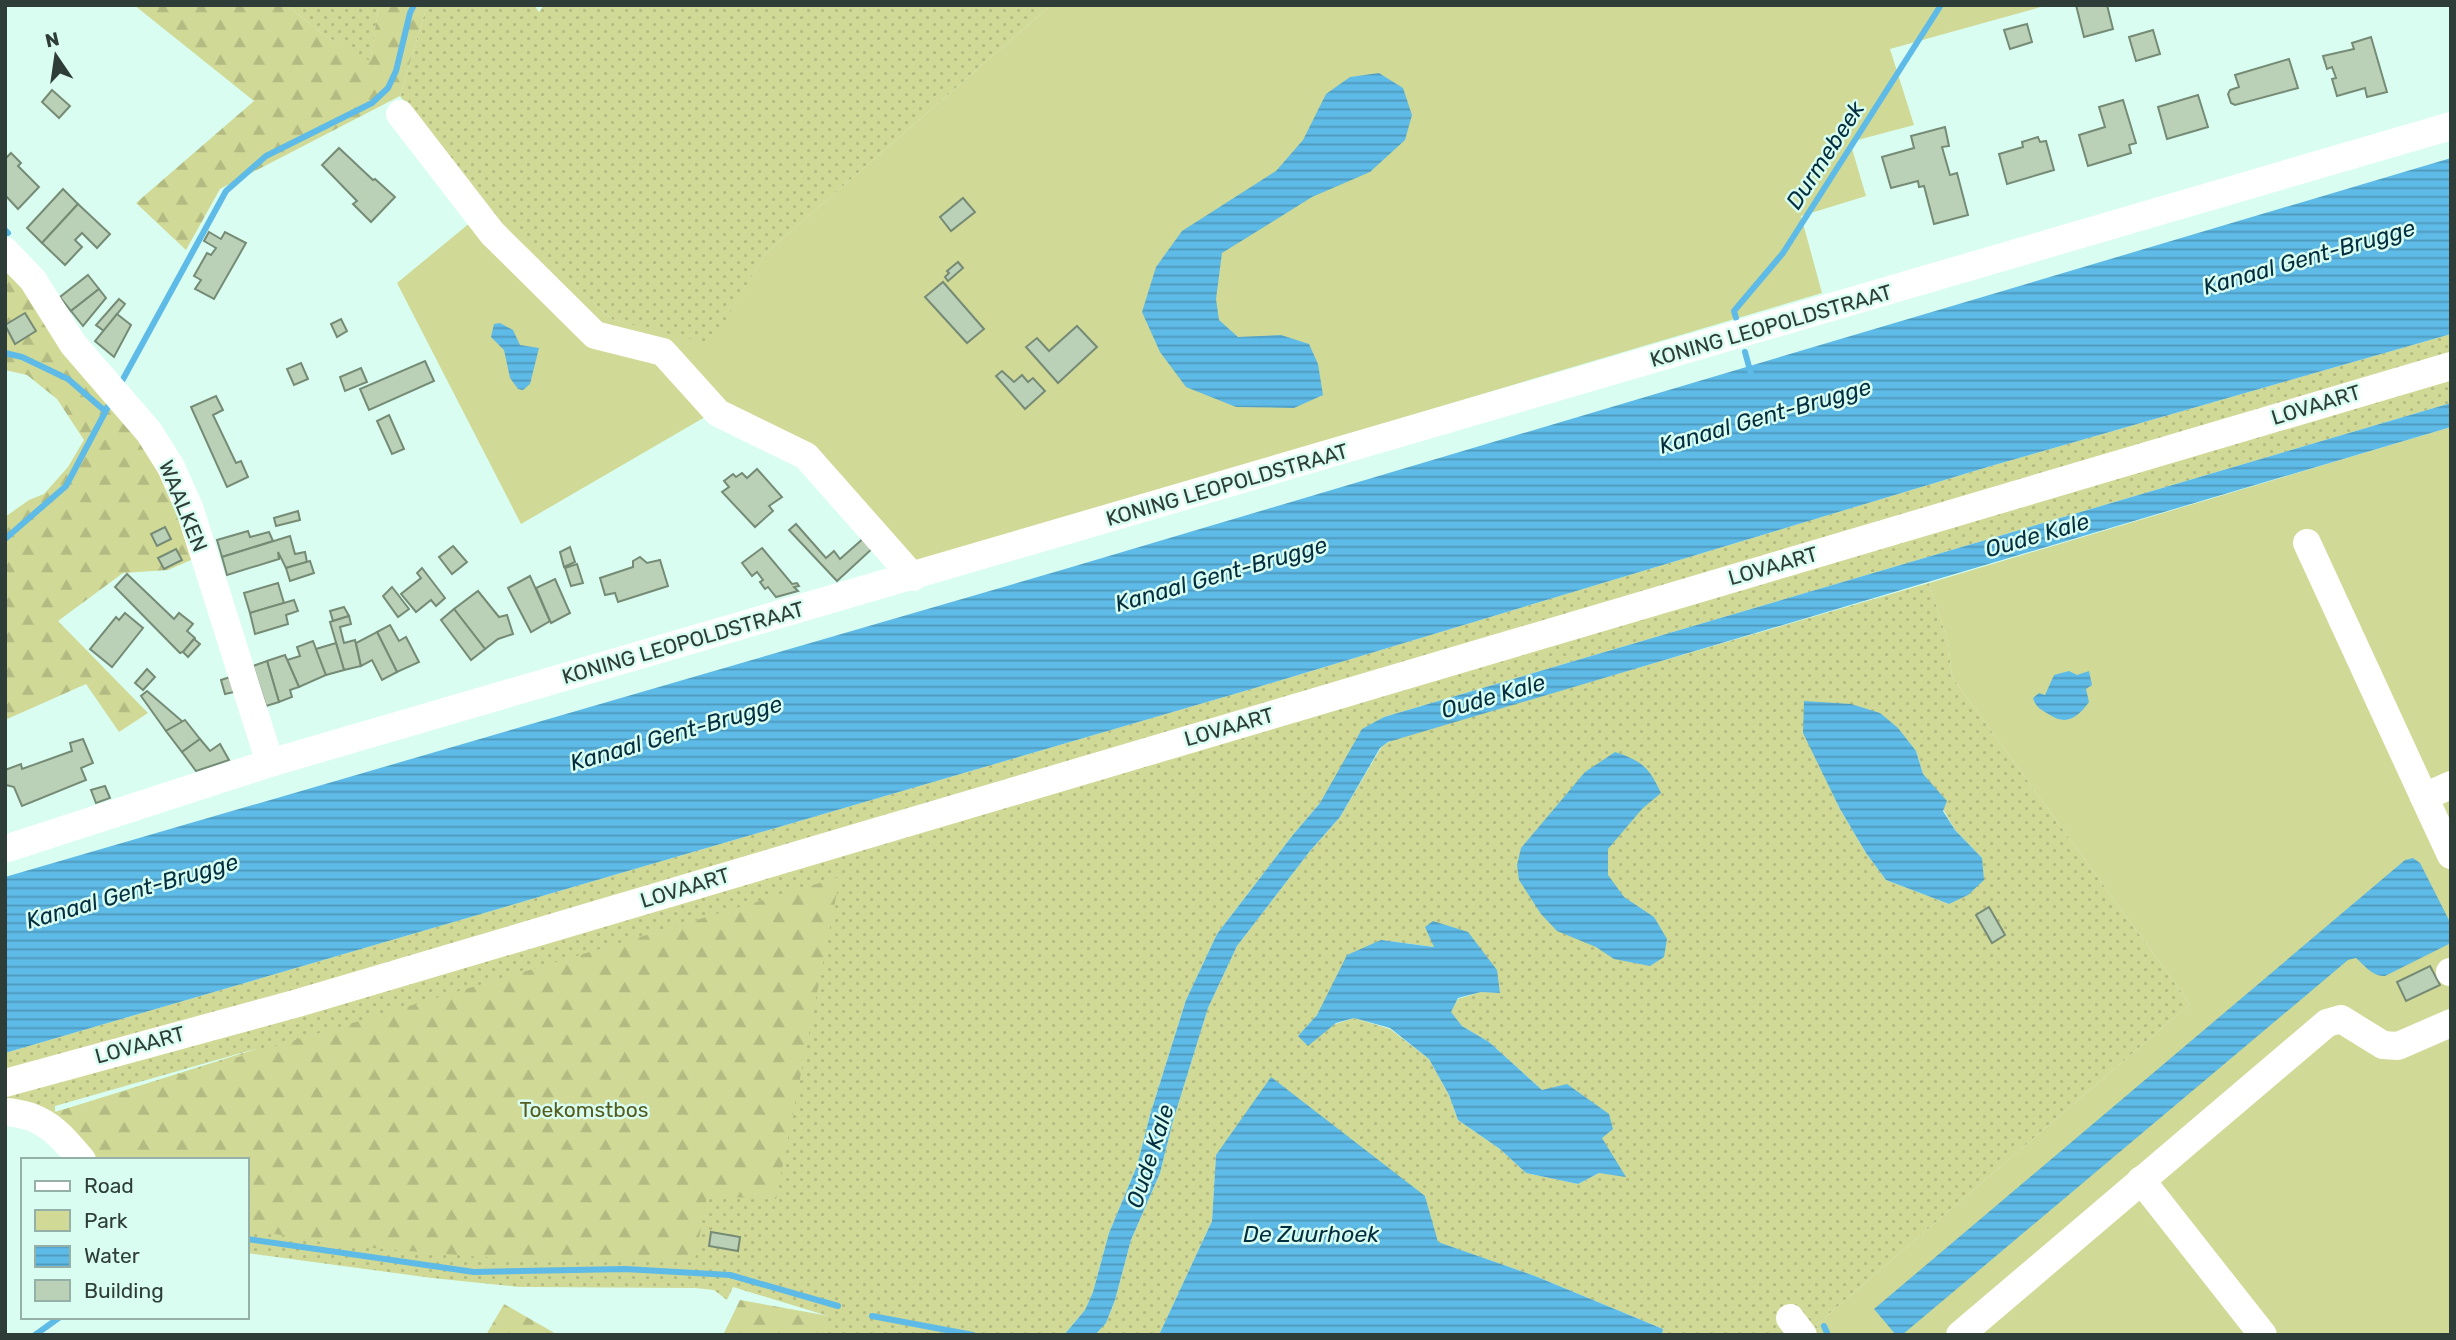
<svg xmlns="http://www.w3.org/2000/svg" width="2456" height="1340" viewBox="0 0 2456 1340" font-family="Rubik,sans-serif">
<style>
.grass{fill:url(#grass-dots);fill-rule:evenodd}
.forest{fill:url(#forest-firs)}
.green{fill:#d0d996}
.water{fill:url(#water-rules)}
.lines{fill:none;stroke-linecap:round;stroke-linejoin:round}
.stream{stroke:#5ebae6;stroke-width:6}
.building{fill:#bad1b8;stroke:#768b75;stroke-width:2}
.minor{stroke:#fff;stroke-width:28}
.labels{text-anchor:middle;stroke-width:5;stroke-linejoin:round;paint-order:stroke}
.street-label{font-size:21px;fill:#2e3d38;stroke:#d9fef1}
.park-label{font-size:21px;fill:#565c1f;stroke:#d9fef1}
.water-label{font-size:23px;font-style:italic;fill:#032e40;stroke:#d9fef1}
</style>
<defs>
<pattern id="grass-dots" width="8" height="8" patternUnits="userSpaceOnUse" patternTransform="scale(1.75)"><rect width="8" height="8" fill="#d0d996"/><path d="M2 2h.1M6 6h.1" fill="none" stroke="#b3bb82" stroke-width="1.8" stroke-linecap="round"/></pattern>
<pattern id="forest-firs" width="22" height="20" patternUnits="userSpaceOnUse" patternTransform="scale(1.75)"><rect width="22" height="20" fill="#d0d996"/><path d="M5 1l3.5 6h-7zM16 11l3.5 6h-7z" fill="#b3bb82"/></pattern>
<pattern id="water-rules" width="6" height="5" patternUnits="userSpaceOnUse" patternTransform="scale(1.75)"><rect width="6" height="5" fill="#5ebae6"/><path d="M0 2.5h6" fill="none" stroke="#4e98bb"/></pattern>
</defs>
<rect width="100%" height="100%" fill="#d9fef1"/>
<g class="grass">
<polygon points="286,5 379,5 370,62 324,35"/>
<polygon points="427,5 534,5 539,12 544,5 1051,5 766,253 711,345 613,320 489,210 400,96"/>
<path d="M2451 334V403L1384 717 1366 728 1320 803 1292 836 1217 934 1186 1000 1150 1115 1137 1166 1109 1233 1093 1292 1085 1310 1064 1335H825L828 1316 733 1287 727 1300 714 1290 695 1288 519 1287 432 1278 247 1253V1160H95L5 1112V1053L1255 688 1991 466ZM259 1048 56 1112 55 1111V1106Z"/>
<path d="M1929 583 1948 642 1952 677 2190 1004 1816 1325 1823 1335H1662L1663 1329 1535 1276 1437 1242 1425 1196 1216 1155 1212 1221 1159 1335H1095L1106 1323 1115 1300 1131 1240 1160 1173 1173 1121 1208 1008 1237 946 1310 851 1340 817 1382 746 1394 739ZM1804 733 1916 751 1923 774 1955 830 1982 858 1949 904 1886 880 1866 853 1840 809ZM1381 940 1435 947 1500 993 1481 992 1458 999 1450 1012 1462 1026 1489 1042 1542 1090 1599 1173 1578 1184 1526 1173 1500 1149 1458 1120 1449 1095 1429 1059 1390 1029 1354 1018 1298 1036 1317 1015 1332 988Z"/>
</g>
<g class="forest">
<polygon points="134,5 286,5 324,35 370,61 379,5 427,5 400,96 220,189 186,250 136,203 254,101"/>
<polygon points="13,265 153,446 198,557 168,570 123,573 58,621 148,713 119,732 86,684 5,720 5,517 29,500 44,494 68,467 84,440 57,399 27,375 5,370 5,276"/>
<polygon points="840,877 776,1199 707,1196 695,1260 505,1259 337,1245 247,1229 247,1160 101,1160 55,1112"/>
<polygon points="740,1300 829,1316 825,1335 723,1335"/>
<polygon points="504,1304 558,1335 486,1335"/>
</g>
<g class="green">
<polygon points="1051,5 2048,5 1890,49 1914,125 1850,142 1866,196 1801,216 1822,293 914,563 724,406 521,524 397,283 488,208 613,320 711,344 766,253"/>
<polygon points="2451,427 2451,1335 1823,1335 1816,1325 2190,1004 1952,677 1948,642 1929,583"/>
</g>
<g class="water">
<polygon points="1379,73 1403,88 1412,115 1405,140 1370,172 1312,197 1222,253 1216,299 1219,320 1238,337 1281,335 1309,344 1318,364 1323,395 1294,408 1236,407 1186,387 1160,352 1142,312 1156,267 1182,231 1276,171 1303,140 1326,94 1350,77"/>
<polygon points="2451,158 2451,334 1991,466 1255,688 5,1053 5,877 1065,569"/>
<polygon points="500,323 513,330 520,345 539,348 530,384 523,390 518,389 510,378 504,350 491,337 494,324"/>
<polygon points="2451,403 2451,427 1388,742 1380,748 1340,817 1310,851 1237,946 1208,1008 1173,1121 1160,1173 1131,1240 1115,1300 1106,1323 1095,1335 1064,1335 1085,1310 1093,1292 1109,1233 1137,1166 1150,1115 1186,1000 1217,934 1292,836 1320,803 1362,729 1384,717"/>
<path d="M2069 671 2077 675 2089 671 2092 685 2086 689 2089 702C2078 717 2067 726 2050 715 2042 710 2036 708 2033 698L2039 693 2045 695 2054 675Z"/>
<polygon points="1804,701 1851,704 1880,713 1898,728 1916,751 1923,774 1947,801 1943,811 1955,830 1982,858 1984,880 1968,895 1949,904 1886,880 1866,853 1840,809 1803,733"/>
<path d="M1615 752C1642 761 1649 767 1661 793L1642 809 1608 849V875L1624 897 1654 917 1667 939 1664 957 1650 966 1614 959 1596 947 1557 931 1541 914 1519 880 1517 865 1521 848 1585 772Z"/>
<path d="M2413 858 2420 863 2451 924V943L2385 976C2373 977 2365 966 2356 958L2348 960 1902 1335H1896L1874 1309 2405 860Z"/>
<polygon points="1433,921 1468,932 1497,970 1500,993 1481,992 1458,998 1451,1012 1462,1026 1489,1042 1542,1090 1567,1084 1609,1114 1613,1129 1602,1138 1626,1177 1599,1173 1578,1184 1526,1173 1500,1149 1458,1120 1449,1095 1429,1059 1390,1028 1354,1018 1336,1023 1308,1046 1298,1036 1317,1015 1347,955 1381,940 1434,947 1425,927"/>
<polygon points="1271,1077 1425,1196 1438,1242 1535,1276 1663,1329 1662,1335 1159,1335 1212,1221 1216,1155"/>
</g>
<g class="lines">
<g class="stream">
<polyline points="5,230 8,233"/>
<polyline points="1736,318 1734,311 1783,253 1941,5"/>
<polyline points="1745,352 1751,374"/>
<polyline points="5,353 22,357 68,379 105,411"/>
<polyline points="122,381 226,191 266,156 372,103 388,88 396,71 410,13 414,5"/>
<polyline points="5,539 66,486 110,403"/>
<polyline points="247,1239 474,1272 625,1269 730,1275 838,1306"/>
<polyline points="872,1316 973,1335"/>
<polyline points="1824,1326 1828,1335"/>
<polyline points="35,1335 60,1317"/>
</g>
</g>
<g class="building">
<polygon points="2076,5 2107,5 2113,29 2084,37"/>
<polygon points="2027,24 2032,42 2010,49 2004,30"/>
<polygon points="2153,30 2160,54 2136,61 2129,37"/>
<polygon points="2371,37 2387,92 2367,97 2365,88 2337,96 2332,79 2336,78 2332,67 2327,69 2323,56 2354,49 2352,43"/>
<polygon points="2289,59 2298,88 2235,105 2231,103 2228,94 2230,90 2239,87 2235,75"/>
<polygon points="52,90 70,106 59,118 42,102"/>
<polygon points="2198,95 2208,127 2167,139 2158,107"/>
<polygon points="2123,100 2136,143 2129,145 2131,153 2088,166 2079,135 2105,127 2099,107"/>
<polygon points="1945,127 1949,146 1942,147 1950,175 1957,173 1968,215 1934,224 1924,186 1919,187 1918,181 1891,188 1882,157 1914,148 1911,136"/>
<polygon points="2038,137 2040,142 2046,141 2054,170 2007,184 1999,154 2023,147 2022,142"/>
<polygon points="339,148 373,180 375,179 395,197 371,222 353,204 357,201 322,165"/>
<polygon points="11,153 21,163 18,166 39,187 18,209 5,195 5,155 7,157"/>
<polygon points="63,189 78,204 42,243 27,228"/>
<polygon points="963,198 975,212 951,231 940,217"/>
<polygon points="78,204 110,234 97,248 82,233 75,240 82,247 65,265 42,243"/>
<polygon points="209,232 221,239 225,232 246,243 214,299 195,289 201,280 194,276 207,253 211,255 216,248 204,241"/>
<polygon points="958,262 963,268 948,281 945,277 949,273 947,271"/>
<polygon points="88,275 99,289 71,311 60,297"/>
<polygon points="943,282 984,329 967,343 925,297"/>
<polygon points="99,289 106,298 83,326 71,311"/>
<polygon points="119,299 125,304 104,331 96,325"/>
<polygon points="25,313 36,331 15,344 5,325"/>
<polygon points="117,314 131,325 114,357 95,341"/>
<polygon points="341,319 347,331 337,337 331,324"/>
<polygon points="1077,326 1097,347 1058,383 1026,347 1037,338 1049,351"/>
<polygon points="425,361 434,381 369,410 360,389"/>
<polygon points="301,363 308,379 294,385 287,369"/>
<polygon points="361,368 367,382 345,391 340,377"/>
<polygon points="1002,371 1014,382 1022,375 1028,382 1033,378 1045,391 1025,409 996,376"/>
<polygon points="216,396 223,410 213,415 236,463 241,461 248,477 227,487 191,407"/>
<polygon points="389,415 404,449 392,454 377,421"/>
<polygon points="757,469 782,497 769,506 773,511 755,527 722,492 729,487 724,481 733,474 736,477 742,473 747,478"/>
<polygon points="298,511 300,520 276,526 274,518"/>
<polygon points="796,524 826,558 834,551 840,559 865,537 874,547 837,581 789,530"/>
<polygon points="165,527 171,539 157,546 151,534"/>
<polygon points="248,531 250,537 269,532 273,541 222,557 217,540"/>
<polygon points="290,536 295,554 305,552 307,562 286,568 278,552 279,559 227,575 222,557"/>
<polygon points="453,546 467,562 452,574 439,557"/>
<polygon points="570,547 575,562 564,567 560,552"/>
<polygon points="762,548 792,584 797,583 799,586 794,587 798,591 776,597 768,587 765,589 760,582 763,580 757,572 752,576 742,563"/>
<polygon points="176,549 182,560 164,569 158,558"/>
<polygon points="640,557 647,563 660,560 668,586 618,602 615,593 605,595 600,578 633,567 633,561"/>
<polygon points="310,561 314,573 290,581 286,568"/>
<polygon points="577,564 583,583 571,586 565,568"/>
<polygon points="422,568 445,598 436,606 431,600 416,612 401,594 421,578 417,573"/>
<polygon points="127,574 174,619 179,613 193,624 187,631 195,638 183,652 180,653 115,587"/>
<polygon points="530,576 550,621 531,632 508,588"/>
<polygon points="555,579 570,613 551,623 536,588"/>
<polygon points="278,583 284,603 250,613 244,593"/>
<polygon points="392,587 409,609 398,617 383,596"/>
<polygon points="478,591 499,617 507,615 513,634 498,639 485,649 454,609"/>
<polygon points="294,600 298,611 286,615 288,624 255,634 250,613"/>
<polygon points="344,607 349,616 333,621 330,611"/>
<polygon points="454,609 485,649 471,660 441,620"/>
<polygon points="125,613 143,628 112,667 90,649 116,617 119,620"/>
<polygon points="349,616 351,624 340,627 344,643 355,640 361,666 344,670 330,622"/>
<polygon points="390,625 399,641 406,637 419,662 397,672 377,632"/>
<polygon points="377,632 397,672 382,680 372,660 361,666 356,643"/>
<polygon points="194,639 200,644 188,657 183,652"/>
<polygon points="313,641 326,675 299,687 287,660 300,656 297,647"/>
<polygon points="336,643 344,670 326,675 316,649"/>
<polygon points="285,655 299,687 290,690 292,697 279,702 267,661"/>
<polygon points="267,661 279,702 266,706 253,666"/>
<polygon points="147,669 155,677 143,690 135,683"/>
<polygon points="230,677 234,692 225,694 221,680"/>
<polygon points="147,691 183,722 166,731 141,696"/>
<polygon points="185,720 200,739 182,752 166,731"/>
<polygon points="83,739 93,763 81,768 86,780 22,806 14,787 6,785 5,770 21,764 22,769 72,751 70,743"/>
<polygon points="200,739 210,751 220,744 229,760 196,771 182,752"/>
<polygon points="105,786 110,798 96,803 91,790"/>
<polygon points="1989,907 2005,935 1992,943 1976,915"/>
<polygon points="2430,966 2440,985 2406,1001 2397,982"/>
<polygon points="711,1232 740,1237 738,1251 709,1246"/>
</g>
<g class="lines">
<g class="minor">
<polyline points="400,114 492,233 595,335 663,352 718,413 806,456 913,577"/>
<polyline points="5,251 33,280 73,344 149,432 171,467 190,510 270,763"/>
<polyline points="2307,543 2424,797 2451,785"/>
<polyline points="2424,797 2451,855"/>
<polyline points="5,849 270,763 2451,126"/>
<polyline points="2450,972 2451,972"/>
<polyline points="5,1083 298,1003 2451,366"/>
<path d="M5 1112C43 1114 59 1133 82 1160"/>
<polyline points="2141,1180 2263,1335"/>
<polyline points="1790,1318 1803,1335"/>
<polyline points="1960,1335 2327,1023 2341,1019 2383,1045 2398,1046 2451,1023"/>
</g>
</g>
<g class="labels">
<g class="street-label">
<text transform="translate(1771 326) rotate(-16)" y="7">KONING LEOPOLDSTRAAT</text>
<text transform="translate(2316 405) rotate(-17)" y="7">LOVAART</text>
<text transform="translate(1227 485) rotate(-16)" y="7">KONING LEOPOLDSTRAAT</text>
<text transform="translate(183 506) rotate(68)" y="7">WAALKEN</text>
<text transform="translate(1773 566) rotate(-16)" y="7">LOVAART</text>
<text transform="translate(683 643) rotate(-16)" y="7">KONING LEOPOLDSTRAAT</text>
<text transform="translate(1229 727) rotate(-16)" y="7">LOVAART</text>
<text transform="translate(685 888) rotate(-17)" y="7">LOVAART</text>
<text transform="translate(140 1045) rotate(-15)" y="7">LOVAART</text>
</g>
<g class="park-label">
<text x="584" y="1117">Toekomstbos</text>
</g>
<g class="water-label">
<text transform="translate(1825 155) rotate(-57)" y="8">Durmebeek</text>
<text transform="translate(2309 257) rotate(-16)" y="8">Kanaal Gent-Brugge</text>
<text transform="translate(1765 416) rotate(-16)" y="8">Kanaal Gent-Brugge</text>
<text transform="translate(2037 535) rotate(-16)" y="8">Oude Kale</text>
<text transform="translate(1221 574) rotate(-16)" y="8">Kanaal Gent-Brugge</text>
<text transform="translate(1493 696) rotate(-16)" y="8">Oude Kale</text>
<text transform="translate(676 733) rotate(-16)" y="8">Kanaal Gent-Brugge</text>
<text transform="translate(132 891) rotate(-16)" y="8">Kanaal Gent-Brugge</text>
<text transform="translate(1150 1156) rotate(-72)" y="8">Oude Kale</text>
<text x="1311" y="1242">De Zuurhoek</text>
</g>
</g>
<rect width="2456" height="1340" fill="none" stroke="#2e3d38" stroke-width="14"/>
<rect x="21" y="1158" width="228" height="161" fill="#d9fef1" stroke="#95b1a7" stroke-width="2"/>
<rect x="35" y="1181" width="35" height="10" fill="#ffffff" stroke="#95b1a7" stroke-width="2"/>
<text x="84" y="1193" font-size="21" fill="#2e3d38">Road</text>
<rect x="35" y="1210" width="35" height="21" fill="#d0d996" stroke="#95b1a7" stroke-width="2"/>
<text x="84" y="1228" font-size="21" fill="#2e3d38">Park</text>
<rect x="35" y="1246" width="35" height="21" fill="url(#water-rules)" stroke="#95b1a7" stroke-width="2"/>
<text x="84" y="1263" font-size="21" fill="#2e3d38">Water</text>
<rect x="35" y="1280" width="35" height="21" fill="#bad1b8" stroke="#95b1a7" stroke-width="2"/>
<text x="84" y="1298" font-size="21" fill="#2e3d38">Building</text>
<g transform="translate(56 56) rotate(347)" stroke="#d9fef1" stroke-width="5" paint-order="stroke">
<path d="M0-5L12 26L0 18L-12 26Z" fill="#2e3d38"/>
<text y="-10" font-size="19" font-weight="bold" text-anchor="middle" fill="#2e3d38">N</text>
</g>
</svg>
